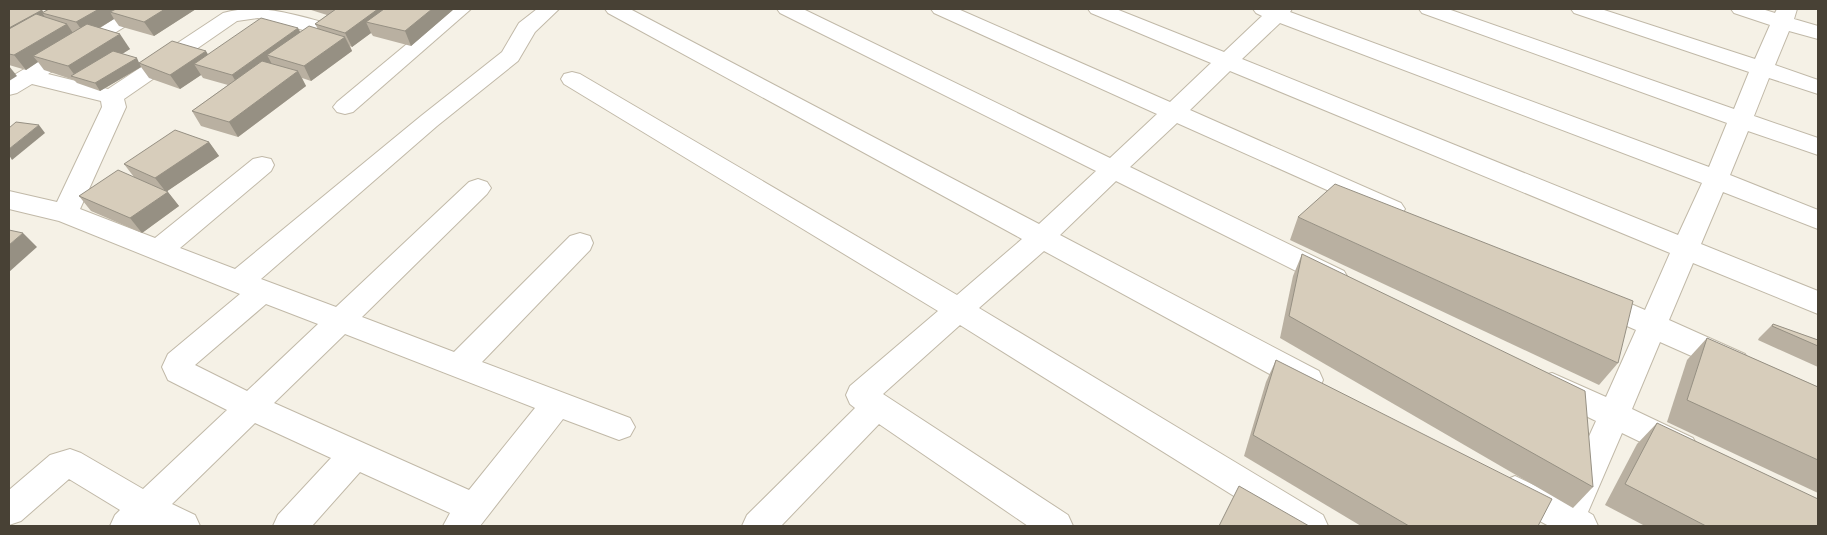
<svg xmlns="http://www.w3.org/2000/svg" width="1827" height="535" viewBox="0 0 1827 535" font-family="'Noto Sans',sans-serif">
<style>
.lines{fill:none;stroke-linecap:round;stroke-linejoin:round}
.minor-casing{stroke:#c1b9a8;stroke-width:2}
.minor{fill:#fff;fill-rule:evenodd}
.wall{fill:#b9b0a1}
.shaded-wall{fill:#969083}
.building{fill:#d7cdbb;stroke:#969083}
</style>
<rect width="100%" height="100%" fill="#f5f1e6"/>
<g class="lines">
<g class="minor-casing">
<g id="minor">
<path d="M126 9H150L147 13 48 74 108 89 223 13C261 2 297 16 334 25L337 30 334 35 326 36 258 18 237 21 124 99 126 107 80 209 155 238 253 159 262 157 271 159 274 165 271 171 180 248 235 269 421 116 502 52 519 23 537 9H559L535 32 518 61 437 126 261 279 336 307 469 182 478 179 487 182 491 188 487 194 362 317 454 352 570 236 580 233 590 236 593 243 590 250 482 362 630 418 635 427 630 436 619 440 563 419 480 526H443L450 513 360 472 312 526H273L278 515 331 458 255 423 172 504 195 515 200 526H110L115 515 120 510 69 479 21 521 9 525V490L50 455 70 449 81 453 143 489 227 410 168 380 162 367 168 354 240 294 59 221 9 209V191L57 202 102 107 101 101 32 84 17 93 9 95V78ZM266 304 318 324 247 391 195 365ZM345 334 535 408 469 490 274 403Z"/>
<polygon points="449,9 471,9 353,112 345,114 337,112 333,107 337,102"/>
<path d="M605 9H630L1039 224 1096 171 780 13 777 9H803L1110 158 1157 114 934 13 931 9H958L1170 102 1211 63 1091 13 1088 9H1116L1224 52 1262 16 1256 13 1253 9H1292L1290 12 1709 167 1727 123 1422 13 1419 9H1448L1734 109 1749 72 1574 13 1571 9H1601L1755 59 1770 25 1734 13 1731 9H1762L1775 13 1777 9H1797L1794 19 1818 26V39L1789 31 1775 65 1818 80V94L1769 78 1754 116 1818 138V155L1748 131 1730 175 1818 210V229L1723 192 1701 244 1818 291V314L1693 263 1669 320 1745 354 1749 362 1745 370 1734 374 1723 370 1660 342 1632 409 1693 438 1698 448 1693 458 1682 462 1622 433 1588 512 1593 515 1598 526H1549L1503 501 1498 491 1503 481 1515 476 1561 498 1596 421 1541 394 1537 385 1541 376 1552 373 1606 397 1636 330 1586 308 1582 300 1586 292 1596 289 1645 310 1670 253 1230 71 1190 110 1401 203 1405 209 1401 215 1392 218 1383 215 1177 123 1130 167 1344 271 1348 278 1344 285 1334 288 1324 285 1116 181 1060 235 1319 371 1323 380 1319 389 1308 392 1297 389 1044 251 979 308 1323 515 1328 526H1282L960 325 883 394 1068 515 1073 526H1028L879 424 781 526H742L747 515 855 408 850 404 846 395 850 386 938 311 564 84 561 79 564 74 572 72 580 74 957 295 1022 239 608 13ZM1280 23 1702 183 1678 235 1242 59Z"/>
</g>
</g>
<use href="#minor" class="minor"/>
</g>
<g class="wall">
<polygon points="9,9 42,10 43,12 49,9 196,9 154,36 119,26 114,19 100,28 130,49 122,54 139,63 208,54 300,32 318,29 315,24 327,15 308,9 454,9 411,46 373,36 371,33 352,47 350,46 352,51 311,81 302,78 306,86 238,137 201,126 192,111 228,85 203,78 201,75 180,89 149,78 141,67 100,91 77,83 74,80 44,70 38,62 26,70 9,65"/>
<polygon points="209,142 219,156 167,191 179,206 142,233 91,211 79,196 134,177 124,164"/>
<polygon points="1298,217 1618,363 1599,385 1290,240"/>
<polygon points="1302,254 1593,487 1573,508 1280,338 1293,276"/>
<polygon points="1773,324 1818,340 1818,367 1758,340 1759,338"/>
<polygon points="1707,338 1818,387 1818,493 1667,422 1687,360"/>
<polygon points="1276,360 1538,526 1361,526 1244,456 1266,382"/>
<polygon points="1657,423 1818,526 1645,526 1605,505 1637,444"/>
</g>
<g class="shaded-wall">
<polygon points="99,9 132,9 110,12 114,19 86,36 76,22"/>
<polygon points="165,9 196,9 154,36 144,22"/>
<polygon points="378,9 403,9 366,22 371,33 352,47 345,33"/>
<polygon points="432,9 454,9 411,46 405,31"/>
<polygon points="42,10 44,13 42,13 51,24 9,48 9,28"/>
<polygon points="67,24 77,39 33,56 38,62 26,70 14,55"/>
<polygon points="298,28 306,42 267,55 273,66 240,89 232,75"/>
<polygon points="120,34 130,49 82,79 76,77 68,66"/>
<polygon points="345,37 352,51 311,81 304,66"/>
<polygon points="206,51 215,66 194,64 201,75 180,89 170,75"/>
<polygon points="137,58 141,67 100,91 95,83"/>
<polygon points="9,66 17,76 9,81"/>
<polygon points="298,71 306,86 238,137 229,122"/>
<polygon points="39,125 45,133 12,160 9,155 9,149"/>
<polygon points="209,142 219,156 166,192 155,178"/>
<polygon points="168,192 179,206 142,233 130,218"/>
<polygon points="23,233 37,247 9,272 9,245"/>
</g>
<g class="building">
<polygon points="9,9 38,9 42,10 9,28"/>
<polygon points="49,9 99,9 76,22 42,13"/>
<polygon points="116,9 165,9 144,22 110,12"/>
<polygon points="336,9 378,9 345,33 315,24"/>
<polygon points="384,9 432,9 405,31 366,22"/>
<polygon points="36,14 67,24 14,55 9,54 9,29"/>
<polygon points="261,18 298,28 232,75 194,64"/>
<polygon points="87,24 120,34 68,66 33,56"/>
<polygon points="309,26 345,37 304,66 267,55"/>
<polygon points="172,41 206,51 170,75 139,63"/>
<polygon points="113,51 137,58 95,83 71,76"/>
<polygon points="262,61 298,71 229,122 192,111"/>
<polygon points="16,122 39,125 9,149 9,128"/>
<polygon points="175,130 209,142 155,178 124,164"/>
<polygon points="118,170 168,192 130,218 79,196"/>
<polygon points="1335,184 1633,301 1618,363 1298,217"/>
<polygon points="9,230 23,233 9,245"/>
<polygon points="1302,254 1585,391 1593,487 1289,316"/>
<polygon points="1773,324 1818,340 1818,346 1772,326"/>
<polygon points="1707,338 1818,387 1818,460 1687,400"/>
<polygon points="1276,360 1552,499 1538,526 1409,526 1253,435"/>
<polygon points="1657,423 1818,499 1818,526 1706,526 1625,484"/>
<polygon points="1239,486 1309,526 1219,526"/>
</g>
<rect width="1827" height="535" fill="none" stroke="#484135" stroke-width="20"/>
</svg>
